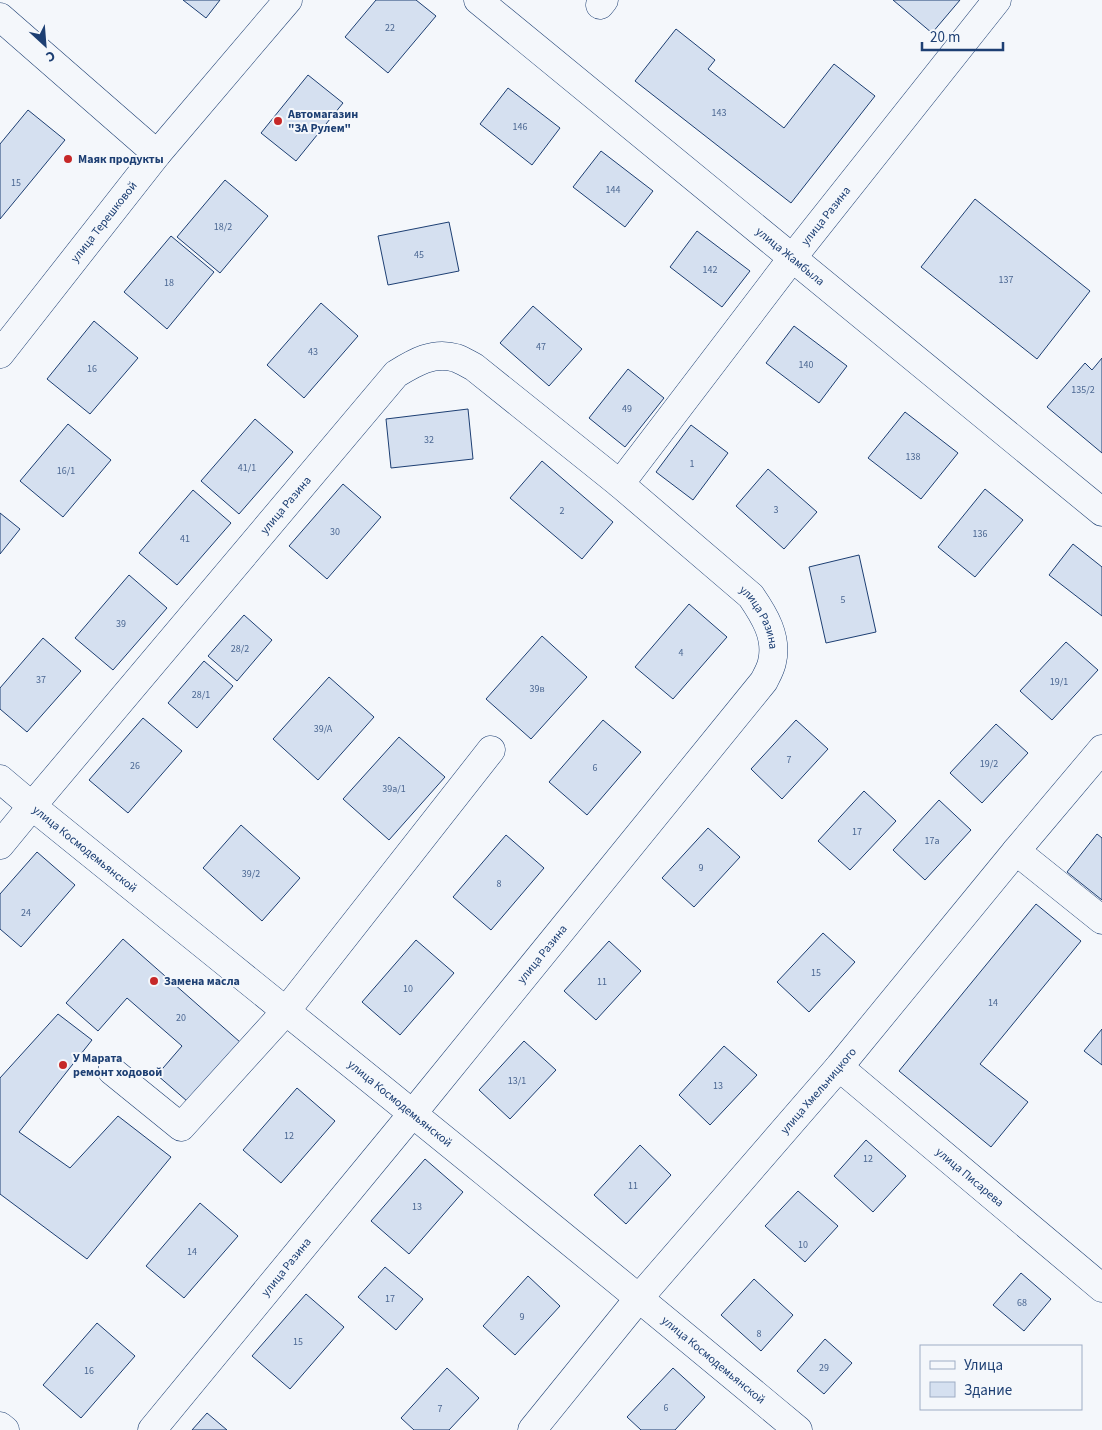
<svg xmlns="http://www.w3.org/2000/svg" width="1102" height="1430" viewBox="0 0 1102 1430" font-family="'Source Sans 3',sans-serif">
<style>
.building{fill:#d5e0f0;stroke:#1d3f73}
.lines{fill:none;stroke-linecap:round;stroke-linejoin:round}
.minor-casing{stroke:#1d3f73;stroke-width:29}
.major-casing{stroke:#1d3f73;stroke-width:29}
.minor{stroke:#f4f7fb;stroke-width:28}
.major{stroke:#f4f7fb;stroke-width:28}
.poi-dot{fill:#c62828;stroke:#f4f7fb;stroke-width:2}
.labels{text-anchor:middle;stroke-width:4;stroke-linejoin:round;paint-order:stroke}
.number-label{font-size:10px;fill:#4b6792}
.poi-label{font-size:12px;font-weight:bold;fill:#1d3f73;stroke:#f4f7fb;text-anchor:start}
.street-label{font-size:12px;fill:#1d3f73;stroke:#f4f7fb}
</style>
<rect width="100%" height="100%" fill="#f4f7fb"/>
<g class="building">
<polygon points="183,0 220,0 206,18"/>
<polygon points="376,0 416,0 436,16 388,73 345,37"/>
<polygon points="893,0 960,0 932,33"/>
<polygon points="676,29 715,60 708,69 784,128 834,64 875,96 791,203 635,81"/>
<polygon points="308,75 343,103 296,161 261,133"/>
<polygon points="508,88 560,128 532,165 480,124"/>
<polygon points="28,110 65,140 0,219 0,144"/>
<polygon points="601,151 653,191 625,227 573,187"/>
<polygon points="225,180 268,216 220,273 177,237"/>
<polygon points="975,199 1090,291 1037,359 921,267"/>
<polygon points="449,222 459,271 388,285 378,236"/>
<polygon points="697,231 750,271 722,307 670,267"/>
<polygon points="171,236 214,272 167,329 124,292"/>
<polygon points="321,303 358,336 304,398 267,365"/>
<polygon points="533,306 582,349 549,386 500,343"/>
<polygon points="94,321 138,358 90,414 47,379"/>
<polygon points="794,326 847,366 819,403 766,363"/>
<polygon points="1102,358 1102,453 1047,407 1085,363 1092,370"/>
<polygon points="628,369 664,398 625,447 589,418"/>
<polygon points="468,409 473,459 391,468 386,419"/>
<polygon points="905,412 958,453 921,499 868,458"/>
<polygon points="255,419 293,452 239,514 201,481"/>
<polygon points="68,424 111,460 63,517 20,481"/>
<polygon points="691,425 728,453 693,500 656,472"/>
<polygon points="542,461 613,522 582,559 510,498"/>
<polygon points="768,469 817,512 784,549 736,506"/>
<polygon points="343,484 381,517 327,579 289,546"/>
<polygon points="985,489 1023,520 975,577 938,547"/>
<polygon points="193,490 231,523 177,585 139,553"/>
<polygon points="0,513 20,529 0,554"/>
<polygon points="1073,544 1102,567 1102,616 1049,575"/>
<polygon points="859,555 876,632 826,643 809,567"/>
<polygon points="129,575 167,608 113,670 75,638"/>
<polygon points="689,604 727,637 673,699 635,667"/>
<polygon points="244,615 272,640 237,681 208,656"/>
<polygon points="542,636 587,677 531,739 486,699"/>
<polygon points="43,638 81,671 27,732 0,709 0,688"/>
<polygon points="1066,642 1098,670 1052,720 1020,691"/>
<polygon points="204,661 233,686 197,728 168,703"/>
<polygon points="329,677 374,717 318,780 273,739"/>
<polygon points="143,718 182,751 128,813 89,780"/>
<polygon points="603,720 641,752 587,815 549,782"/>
<polygon points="796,720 828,749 782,799 751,769"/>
<polygon points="996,724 1028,753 982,803 950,773"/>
<polygon points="399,737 445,777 389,840 343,799"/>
<polygon points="864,791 896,821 850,870 818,841"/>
<polygon points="939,800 971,830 925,880 893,850"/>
<polygon points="241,825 300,878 262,921 203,868"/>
<polygon points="708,828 740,857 694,907 662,878"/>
<polygon points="1097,834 1102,838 1102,900 1067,872"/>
<polygon points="506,835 544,868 491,930 453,897"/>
<polygon points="37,852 75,885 21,947 0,929 0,894"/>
<polygon points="1036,904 1081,941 980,1064 1028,1102 991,1147 899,1071"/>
<polygon points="823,933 855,962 809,1012 777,982"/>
<polygon points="123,939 240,1042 187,1101 157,1075 182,1046 127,998 98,1031 66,1003"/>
<polygon points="416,940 454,973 400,1035 362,1002"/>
<polygon points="609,941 641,971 596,1020 564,991"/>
<polygon points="58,1014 92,1040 19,1132 70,1168 118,1116 171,1157 87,1259 0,1194 0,1078"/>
<polygon points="1102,1029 1102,1065 1084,1051"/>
<polygon points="524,1041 556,1070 510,1119 479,1090"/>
<polygon points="724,1046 757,1075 710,1125 679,1095"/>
<polygon points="297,1088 335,1121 281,1183 243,1150"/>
<polygon points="866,1140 906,1176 873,1212 834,1176"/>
<polygon points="640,1145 671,1175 626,1224 594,1195"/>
<polygon points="425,1159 463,1192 409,1254 371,1221"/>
<polygon points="798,1191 838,1226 805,1262 765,1226"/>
<polygon points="200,1203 238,1236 184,1298 146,1266"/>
<polygon points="385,1267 423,1299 396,1330 358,1297"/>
<polygon points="1021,1273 1051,1299 1024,1331 993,1305"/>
<polygon points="528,1276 560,1306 515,1355 483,1326"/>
<polygon points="754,1279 793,1315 761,1351 721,1315"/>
<polygon points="306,1294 344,1327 290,1389 252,1356"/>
<polygon points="97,1323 135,1356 81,1418 43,1385"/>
<polygon points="825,1339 852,1363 824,1394 797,1371"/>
<polygon points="447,1368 479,1398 449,1430 414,1430 401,1418"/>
<polygon points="673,1368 705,1397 675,1430 641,1430 627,1417"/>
<polygon points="207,1413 227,1430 192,1430"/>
</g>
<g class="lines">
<g class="minor-casing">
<g id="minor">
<path id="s1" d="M478 0 1102 512"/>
<polyline points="600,5 604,0"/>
<polyline points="0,17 157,154"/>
<path id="s2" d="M620 484 793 257 997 0"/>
<path id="s3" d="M0 779 32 806C288 1013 545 1219 798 1430"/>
<path id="s4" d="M0 845 32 806 396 374C414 363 433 351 456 358 462 360 468 364 474 367L620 484 751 596C764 615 778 637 772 662 771 668 767 675 764 681L413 1113 152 1430"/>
<polyline points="1016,851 1102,920"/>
<path id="s5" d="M839 1067 1102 1288"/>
<polyline points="112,1071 181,1127 286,1011 491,750"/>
<polyline points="0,1426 5,1430"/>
<path id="s6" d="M532 1430 639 1298 839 1067 1016 851 1102 749"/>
</g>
</g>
<g class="major-casing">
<g id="major">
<path id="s7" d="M0 354 157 154 288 0"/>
</g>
</g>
<use href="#minor" class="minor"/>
<use href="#major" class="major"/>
</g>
<g class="poi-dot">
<circle cx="278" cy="121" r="5"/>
<circle cx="68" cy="159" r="5"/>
<circle cx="154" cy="981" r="5"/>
<circle cx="63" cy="1065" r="5"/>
</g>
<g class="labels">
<g class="number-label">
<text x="390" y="31">22</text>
<text x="719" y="116">143</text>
<text x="520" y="130">146</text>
<text x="16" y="186">15</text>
<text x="613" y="193">144</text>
<text x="223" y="230">18/2</text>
<text x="419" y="258">45</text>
<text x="710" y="273">142</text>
<text x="1006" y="283">137</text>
<text x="169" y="286">18</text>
<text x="541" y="350">47</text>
<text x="313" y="355">43</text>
<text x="806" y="368">140</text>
<text x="92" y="372">16</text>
<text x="1083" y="393">135/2</text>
<text x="627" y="412">49</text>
<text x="429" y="443">32</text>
<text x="913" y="460">138</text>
<text x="692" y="467">1</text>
<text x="247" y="471">41/1</text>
<text x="66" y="474">16/1</text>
<text x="776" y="513">3</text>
<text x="562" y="514">2</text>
<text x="335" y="535">30</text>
<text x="980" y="537">136</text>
<text x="185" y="542">41</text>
<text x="843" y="603">5</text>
<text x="121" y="627">39</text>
<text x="240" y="652">28/2</text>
<text x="681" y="656">4</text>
<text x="41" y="683">37</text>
<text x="1059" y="685">19/1</text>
<text x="537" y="692">39в</text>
<text x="201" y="698">28/1</text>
<text x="323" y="732">39/А</text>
<text x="789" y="763">7</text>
<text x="989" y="767">19/2</text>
<text x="135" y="769">26</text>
<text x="595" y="771">6</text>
<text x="394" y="792">39а/1</text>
<text x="857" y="835">17</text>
<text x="932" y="844">17а</text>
<text x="701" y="871">9</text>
<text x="251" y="877">39/2</text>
<text x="499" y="887">8</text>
<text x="26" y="916">24</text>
<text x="816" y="976">15</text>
<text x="602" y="985">11</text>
<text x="408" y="992">10</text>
<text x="993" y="1006">14</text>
<text x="181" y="1021">20</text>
<text x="517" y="1084">13/1</text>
<text x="718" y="1089">13</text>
<text x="289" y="1139">12</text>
<text x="868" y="1162">12</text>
<text x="633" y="1189">11</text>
<text x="417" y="1210">13</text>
<text x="803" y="1248">10</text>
<text x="192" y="1255">14</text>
<text x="390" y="1302">17</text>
<text x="1022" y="1306">68</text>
<text x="522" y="1320">9</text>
<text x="759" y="1337">8</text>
<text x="298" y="1345">15</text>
<text x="824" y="1371">29</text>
<text x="89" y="1374">16</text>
<text x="666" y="1411">6</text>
<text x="440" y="1412">7</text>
</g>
<g class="poi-label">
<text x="288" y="118">Автомагазин<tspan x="288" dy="14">"ЗА Рулем"</tspan></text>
<text x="78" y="163">Маяк продукты</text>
<text x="164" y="985">Замена масла</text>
<text x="73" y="1062">У Марата<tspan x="73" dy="14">ремонт ходовой</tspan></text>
</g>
<g class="street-label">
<text dy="4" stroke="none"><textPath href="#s2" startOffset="338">улица Разина</textPath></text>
<text dy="4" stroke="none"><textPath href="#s7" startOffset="168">улица Терешковой</textPath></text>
<text dy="4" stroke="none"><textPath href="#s1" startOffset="404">улица Жамбыла</textPath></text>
<text dy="4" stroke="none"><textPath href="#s4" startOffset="444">улица Разина</textPath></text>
<text dy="4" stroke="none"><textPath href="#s4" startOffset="1082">улица Разина</textPath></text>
<text dy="4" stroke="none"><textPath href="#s3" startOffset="110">улица Космодемьянской</textPath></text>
<text transform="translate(542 954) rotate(-51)" y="4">улица Разина</text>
<text dy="4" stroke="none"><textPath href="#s6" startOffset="444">улица Хмельницкого</textPath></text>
<text dy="4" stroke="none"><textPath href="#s3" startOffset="515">улица Космодемьянской</textPath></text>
<text dy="4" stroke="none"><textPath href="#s5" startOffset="171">улица Писарева</textPath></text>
<text transform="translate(286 1267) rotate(-51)" y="4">улица Разина</text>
<text dy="4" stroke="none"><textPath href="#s3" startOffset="920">улица Космодемьянской</textPath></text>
</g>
</g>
<rect x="920" y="1345" width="162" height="65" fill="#f4f7fb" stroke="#9eadc5"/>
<rect x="930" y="1361" width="25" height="8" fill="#f4f7fb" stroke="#9eadc5"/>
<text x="964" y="1370" font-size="15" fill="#1d3f73">Улица</text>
<rect x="930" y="1382" width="25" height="15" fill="#d5e0f0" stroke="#9eadc5"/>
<text x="964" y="1395" font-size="15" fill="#1d3f73">Здание</text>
<g transform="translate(45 45) rotate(154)" stroke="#f4f7fb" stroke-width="4" paint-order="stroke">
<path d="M0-4L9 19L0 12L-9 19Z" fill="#1d3f73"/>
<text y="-8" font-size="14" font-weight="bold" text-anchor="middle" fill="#1d3f73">С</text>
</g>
<path d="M922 42v8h81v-8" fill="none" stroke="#1d3f73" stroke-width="2.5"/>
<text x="930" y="42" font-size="15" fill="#1d3f73" stroke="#f4f7fb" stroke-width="4" paint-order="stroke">20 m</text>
</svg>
